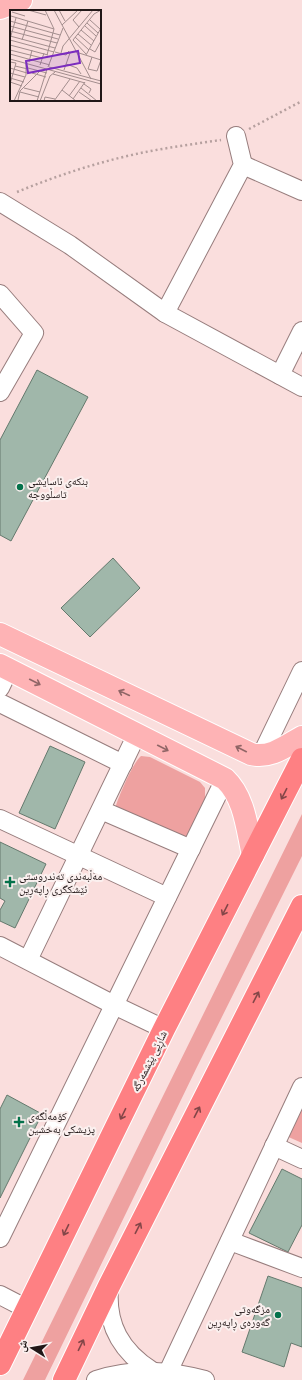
<svg xmlns="http://www.w3.org/2000/svg" width="302" height="1380" viewBox="0 0 302 1380" font-family="'Archivo Narrow','Noto Naskh Arabic',sans-serif">
<style>
.green{fill:#eea1a0}
.building{fill:#a0b7aa;stroke:#64796d}
.lines{fill:none;stroke-linecap:round;stroke-linejoin:round}
.minor-casing{stroke:#977d7d;stroke-width:20}
.major-casing{stroke:#fff;stroke-width:24}
.highway-casing{stroke:#fff;stroke-width:24}
.path{stroke:#b6a09f;stroke-width:2.5;stroke-dasharray:2 3;stroke-linecap:butt}
.minor{stroke:#fff;stroke-width:18}
.major{stroke:#feb3b5;stroke-width:22}
.highway{stroke:#fe8083;stroke-width:22}
.oneway{stroke:#906566}
.oneway2{stroke:#844648}
.poi-dot{fill:#04724b;stroke:#fbf0ef;stroke-width:1.5}
.labels{text-anchor:middle;stroke-width:4;stroke-linejoin:round;paint-order:stroke}
.poi-label{font-size:11px;fill:#211717;stroke:#fbf0ef;text-anchor:start}
.street-label{font-size:11px;fill:#211717;stroke:#fbf0ef}
.inset-road{fill:none;stroke:#a38e8e;stroke-width:1}
.view{fill:#7b2cbf;fill-opacity:0.15;stroke:#7b2cbf;stroke-width:2}
.inset-edge{fill:none;stroke:#211717;stroke-width:2}
</style>
<rect width="100%" height="100%" fill="#fadedd"/>
<g class="green">
<path d="M141 756 150 757 200 782 205 788V801L186 841 115 808C119 796 132 764 141 756Z"/>
<polygon points="302,814 302,856 196,1069 45,1380 23,1380"/>
<polygon points="302,1105 302,1143 284,1135"/>
</g>
<g class="building">
<polygon points="37,370 88,397 11,541 0,535 0,440"/>
<polygon points="113,558 140,588 90,637 61,608"/>
<polygon points="50,746 85,762 55,829 19,813"/>
<polygon points="0,842 46,864 15,928 0,921 0,910 5,901 0,898"/>
<polygon points="7,1095 42,1114 0,1198 0,1109"/>
<polygon points="282,1169 302,1179 302,1225 288,1252 249,1233"/>
<polygon points="268,1276 302,1288 302,1347 291,1343 284,1367 242,1352"/>
</g>
<g class="lines">
<g class="minor-casing">
<g id="minor">
<polyline points="243,165 302,191"/>
<polyline points="0,202 70,245 165,313 302,387"/>
<polyline points="0,294 34,333 0,392"/>
<polyline points="165,313 243,165 236,136"/>
<polyline points="280,375 302,331"/>
<polyline points="0,688 9,669"/>
<polyline points="0,703 123,764"/>
<polyline points="261,756 302,671"/>
<polyline points="101,810 191,849"/>
<polyline points="0,819 167,897"/>
<polyline points="0,946 114,1005 164,1029"/>
<polyline points="28,960 137,734"/>
<polyline points="274,1146 302,1159"/>
<polyline points="0,1238 225,779"/>
<polyline points="230,1241 302,1268"/>
<path d="M109 1288C106 1325 121 1351 152 1371"/>
<polyline points="0,1295 27,1309"/>
<polyline points="168,1372 302,1087"/>
<path d="M96 1380C134 1368 167 1370 205 1380"/>
</g>
</g>
<g class="major-casing">
<g id="major">
<polyline points="0,8 21,0"/>
<path d="M0 634 251 754C270 759 286 746 302 737"/>
<path d="M0 665 225 779C245 798 247 829 253 855"/>
</g>
</g>
<g class="highway-casing">
<g id="highway">
<polyline points="0,1364 164,1029 302,759"/>
<polyline points="64,1380 109,1286 302,906"/>
</g>
</g>
<g class="path">
<polyline points="249,129 302,101"/>
<path d="M17 192C56 176 95 163 136 154 164 148 193 144 221 140"/>
</g>
<use href="#minor" class="minor"/>
<use href="#major" class="major"/>
<use href="#highway" class="highway"/>
</g>
<defs><path id="oneway-shaft" d="M-6 0H5M1.5-3L5.5 0L1.5 3" fill="none" stroke-width="1.6" stroke-linecap="round" stroke-linejoin="round"/></defs>
<g class="oneway">
<use href="#oneway-shaft" transform="translate(35 682) rotate(27)"/>
<use href="#oneway-shaft" transform="translate(124 693) rotate(-155)"/>
<use href="#oneway-shaft" transform="translate(163 748) rotate(27)"/>
<use href="#oneway-shaft" transform="translate(241 749) rotate(-153)"/>
</g>
<g class="oneway2">
<use href="#oneway-shaft" transform="translate(284 794) rotate(117)"/>
<use href="#oneway-shaft" transform="translate(225 910) rotate(117)"/>
<use href="#oneway-shaft" transform="translate(256 997) rotate(-63)"/>
<use href="#oneway-shaft" transform="translate(197 1112) rotate(-63)"/>
<use href="#oneway-shaft" transform="translate(123 1114) rotate(116)"/>
<use href="#oneway-shaft" transform="translate(138 1228) rotate(-63)"/>
<use href="#oneway-shaft" transform="translate(66 1230) rotate(116)"/>
<use href="#oneway-shaft" transform="translate(81 1345) rotate(-64)"/>
</g>
<g class="poi-dot">
<circle cx="20" cy="487" r="4"/>
<path d="M8 876h4v4h4v4h-4v4h-4v-4h-4v-4h4z"/>
<path d="M17 1116h4v4h4v4h-4v4h-4v-4h-4v-4h4z"/>
<circle cx="278" cy="1315" r="4"/>
</g>
<g class="labels">
<g class="poi-label">
<text x="28" y="485">بنکەی ئاسایشی<tspan x="28" dy="13">تاسڵووجە</tspan></text>
<text x="19" y="880">مەڵبەندی تەندروستی<tspan x="19" dy="13">ئێشکگری ڕاپەڕین</tspan></text>
<text x="28" y="1120">کۆمەڵگەی<tspan x="28" dy="13">پزیشکی بەخشین</tspan></text>
<text x="270" y="1313" text-anchor="end">مزگەوتی<tspan x="270" dy="13">گەورەی ڕاپەڕین</tspan></text>
</g>
<g class="street-label">
<text transform="translate(149 1061) rotate(-64)" y="4">شاڕێی پێشمەرگە</text>
</g>
</g>
<g transform="translate(10 10)">
<rect width="91" height="91" fill="#fadedd"/>
<path class="inset-road" d="M18 0 36 5M35 0 44 19 37 45M44 0 81 69M49 0 55 11M2 2 15 6M1 6 44 19M80 10 90 19M0 11 50 25M77 13 88 23M52 15 68 0M0 16 48 29M75 16 86 26M69 17 63 10 72 0M71 20 84 31M0 21 47 33M68 24 81 35M0 26 45 38M65 27 79 40M0 29 6 8M0 30 44 42M12 30 18 11M0 35 38 45M80 39 85 42 91 31M0 40 32 48M45 42 56 45 59 41M51 43 53 36 83 0M69 43 91 50M0 44 40 55M76 44 63 30 84 4 91 0M76 45 91 18M0 49 91 74M0 52 6 53 0 74M19 52 22 40M56 54 67 58 71 64M30 55 34 43M5 56 18 59M38 57 53 18M39 57 91 71M0 58 17 63M18 58 37 63M78 59 87 61 91 50M78 59 82 47M54 60 60 43M0 63 15 67M22 63 36 67M43 64 75 73M0 68 14 72M0 72 12 76M74 74 81 79 79 83M14 78 30 82M71 78 87 91M52 80 66 91M10 82 29 87M69 82 82 91M59 86 70 71M63 89 75 72M8 90 10 81 30 61M4 91 16 65V54M27 91 37 59M30 91 40 66 45 62M34 91 35 87 45 89M44 91 60 69"/>
<path class="view" d="M68 41 70 53 18 63 16 51Z"/>
<rect width="91" height="91" class="inset-edge"/>
</g>
<g transform="translate(32 1348) rotate(281)" stroke="#fbf0ef" stroke-width="3" paint-order="stroke">
<path d="M0-3L7 15L0 10L-7 15Z" fill="#211717"/>
<text y="-6" font-size="11" font-weight="bold" text-anchor="middle" fill="#211717">ش</text>
</g>
</svg>
